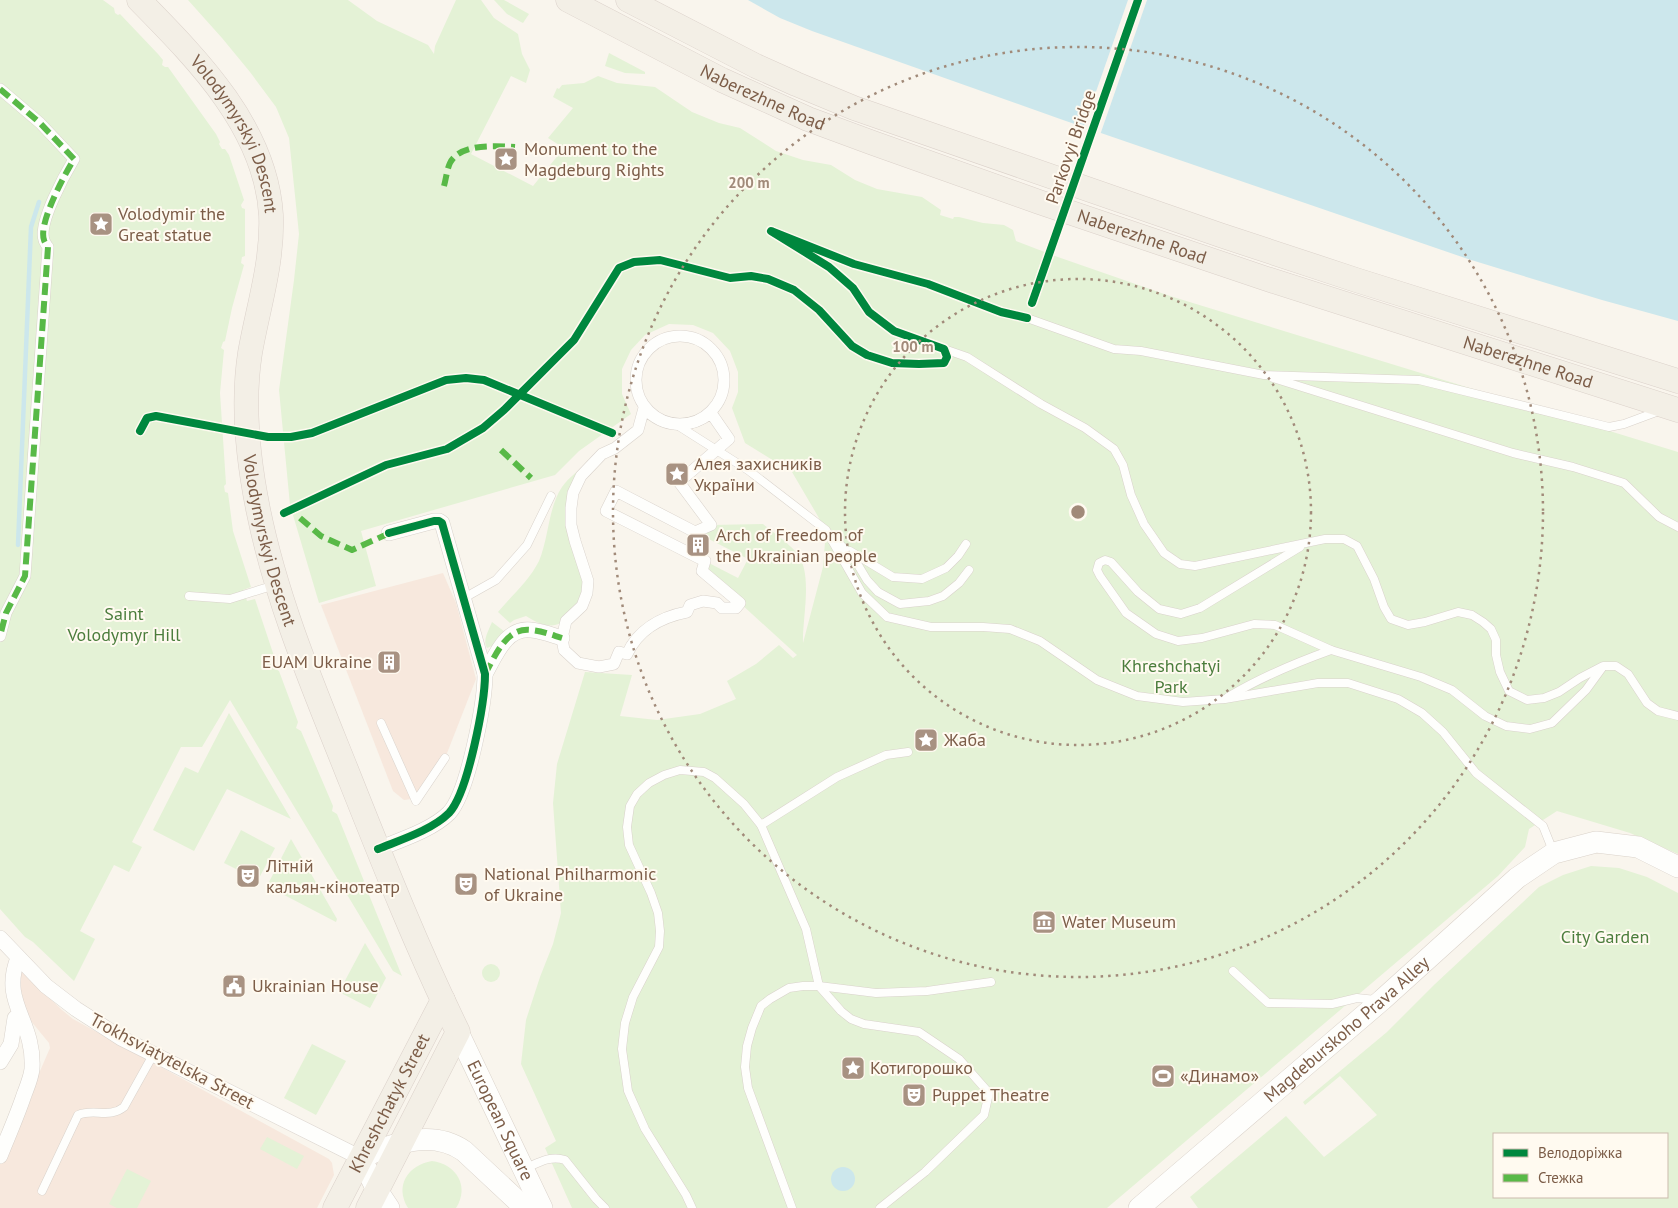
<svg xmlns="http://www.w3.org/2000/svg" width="1678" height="1208" viewBox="0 0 1678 1208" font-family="'PT Sans',sans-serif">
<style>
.commercial{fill:#f7e8dd}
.green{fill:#e4f2d6;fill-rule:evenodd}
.water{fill:#cce7ec}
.pier{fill:#f9f5ed}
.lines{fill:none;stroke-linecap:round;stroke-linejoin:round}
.stream{stroke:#cce7ec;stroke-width:4.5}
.service-casing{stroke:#d9d2cb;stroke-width:9}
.pedestrian-casing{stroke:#d9d2cb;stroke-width:12}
.minor-casing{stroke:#d9d2cb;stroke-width:16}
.secondary-casing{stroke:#dad2ca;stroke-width:22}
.primary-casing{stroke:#dbd1ca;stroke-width:25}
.service{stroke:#fefefc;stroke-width:8}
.pedestrian{stroke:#fefefc;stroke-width:11}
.minor{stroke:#fefefc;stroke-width:15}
.secondary{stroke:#fefefc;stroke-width:21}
.primary{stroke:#f3efe6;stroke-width:24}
.quiet{stroke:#58b947;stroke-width:6;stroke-dasharray:12 6;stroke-linecap:butt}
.cycleway-casing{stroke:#fffaf0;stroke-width:11}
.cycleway{stroke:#00873e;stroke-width:8}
.ring{fill:none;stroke:#a18a79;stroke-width:2.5;stroke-dasharray:2.5 5}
.labels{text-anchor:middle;stroke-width:4;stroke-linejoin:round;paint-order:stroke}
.street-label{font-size:18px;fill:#7c5d48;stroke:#fffaf0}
.poi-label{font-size:18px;fill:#7c5d48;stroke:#fffaf0;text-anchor:start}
.park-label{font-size:18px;fill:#4b7d3c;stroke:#fffaf0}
.centre{fill:#a18a79;stroke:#fffaf0;stroke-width:2.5}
.ring-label{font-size:15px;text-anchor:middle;font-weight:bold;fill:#a18a79;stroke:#fffaf0;stroke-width:4;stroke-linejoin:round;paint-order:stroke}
</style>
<rect width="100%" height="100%" fill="#f9f5ed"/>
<g class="commercial">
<polygon points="443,573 456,603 476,679 442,766 412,799 404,800 393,791 321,605"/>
<polygon points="21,971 62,1010 73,1019 329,1159 332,1163 334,1175 317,1208 0,1208 0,1163 50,1048 49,1043 12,998"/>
</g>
<g class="green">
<polygon points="0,0 103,0 114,8 115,13 118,15 120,14 158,54 163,60 162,65 165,67 168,67 216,134 220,142 219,144 222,149 225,149 229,155 244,200 241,205 242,208 245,209 245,256 242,257 241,263 244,265 232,308 225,341 223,342 221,348 224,350 220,393 226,484 224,486 225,492 228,493 233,531 251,587 243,590 247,601 255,599 276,662 274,668 279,671 298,722 296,728 301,731 333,806 332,811 337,814 364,881 362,883 364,889 367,890 402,976 393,971 230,700 202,747 181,747 132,842 142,847 129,872 114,865 80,931 95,939 74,981 33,942 25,937 0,909"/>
<path d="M188 0H348L377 21 428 45 434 54 435 46 456 0H481L494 18 518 34 522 54 530 70 526 83 511 76 471 154 533 186 564 148 548 138 573 108 553 97 557 88 559 89 562 85 584 83 598 76 617 83 655 87 692 112 719 123 740 128 776 151 803 160 831 165 855 180 877 189 922 197 941 210 940 215 953 219 954 217H959L983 223 1004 225 1013 230 1016 241 1055 256 1170 296 1678 452V854L1630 833 1557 811 1529 829 1525 847 1498 876 1107 1208H572L545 1148 556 1141 521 1064 526 1020 540 977 553 944 561 913 553 803 557 764 585 672 632 675 620 716 657 720 700 714 736 699 727 681 756 664 779 645 793 658 797 655 740 603 702 571 705 561 738 578 748 559 695 532 711 525 763 524C774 533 787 542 796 552 814 572 802 618 803 643L823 567 826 530 792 472 745 443 732 408 738 392V372L730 351 713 333 693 325 669 324 645 335 631 350 622 369V394L631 414 579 451 555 475 361 531 376 586 319 603 290 505 279 390 294 280 299 234 289 138 276 107 250 72 222 38Z"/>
<polygon points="494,0 504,0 529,14 523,23 521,22 507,14"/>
<polygon points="609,53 645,72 645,74 625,73 605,66"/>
<path d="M588 464 571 508 587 593C568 618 560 638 526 616L514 620 510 623 498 612C512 595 529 581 539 561 549 537 548 508 562 487 569 477 579 470 588 464Z"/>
<path d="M492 622 505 632 494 645 487 648C482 640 489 630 492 622Z"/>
<polygon points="229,713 291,819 227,789 194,851 153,830 185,767 198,773"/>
<polygon points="241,830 275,848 258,880 224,863"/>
<polygon points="291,839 337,919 336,922 267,886"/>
<path d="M1591 866 1619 868 1647 877 1678 893V1208H1198L1190 1197 1286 1116 1324 1157 1377 1115 1340 1076 1305 1105 1303 1102 1387 1032 1435 984 1539 887 1563 875ZM1494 1134H1667V1197H1494Z"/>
<polygon points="365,943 386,978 370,1008 339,992"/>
<circle cx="491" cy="973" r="9"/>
<polygon points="312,1044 346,1061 316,1115 284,1098"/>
<polygon points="267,1137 304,1156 297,1169 260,1149"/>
<path d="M432 1161C456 1164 470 1186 456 1208H408C394 1186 408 1165 432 1161Z"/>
<polygon points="127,1169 151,1181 137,1208 117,1208 109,1204"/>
</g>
<g class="water">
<polygon points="748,0 1678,0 1678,321 1602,300 1468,259 1063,120 812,31 780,18"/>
<circle cx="843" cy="1179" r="12"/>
</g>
<polygon class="pier" points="1128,0 1147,0 1100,135 1083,129"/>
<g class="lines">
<polyline class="stream" points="18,545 31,227 39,202"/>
<g class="service-casing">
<g id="service">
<polyline points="1027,318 1114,349 1141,351 1264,375 1419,380 1609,427 1624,424 1659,411"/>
<polyline points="944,349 967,357 1041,404 1085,428 1114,449 1123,465 1131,495 1144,524 1164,553 1180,564 1195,566 1325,539 1344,539 1357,546 1374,579 1384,607 1391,619 1408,625 1425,622 1458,612 1472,615 1483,622 1491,629 1496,640 1496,655 1500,672 1509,691 1527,700 1544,698 1559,692 1580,678 1603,666 1616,666 1628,674 1647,703 1658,711 1678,716"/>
<polyline points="1273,378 1513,453 1573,467 1624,483 1659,517 1678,527"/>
<polyline points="677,425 748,470 826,530 862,593 887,617 931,627 983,627 1010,629 1040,641 1097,680 1137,696 1183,702 1225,699 1318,683 1348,683 1398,699 1422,713 1443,732 1476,773 1543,826 1553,851"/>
<polyline points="835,539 855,560 867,580 878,592 900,604 929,601 943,596 959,583 969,570"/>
<polyline points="1300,547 1200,608 1181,614 1159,609 1138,592 1111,562 1105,560 1099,563 1097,570 1100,576 1126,613 1156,634 1178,641 1202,638 1254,624 1275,625 1331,650 1421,677 1452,690 1485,716 1506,726 1530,729 1552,723 1586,690 1602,668"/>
<polyline points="850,551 893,577 922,579 946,568 958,556 966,544"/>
<polyline points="189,596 230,599 275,585"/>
<polyline points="464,598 496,580 527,545 551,496"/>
<path d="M1228 697C1261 677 1295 663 1331 650"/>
<polyline points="381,723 416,801 445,758"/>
<polyline points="761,825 837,777 886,755 908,752"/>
<polyline points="1233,971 1268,1003 1332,1004 1357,998 1376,1000"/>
<path d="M524 1169C538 1163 550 1155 565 1160L596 1199 605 1208"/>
<path d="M42 1191 78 1115C94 1108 109 1119 124 1107L153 1055"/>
<polyline points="692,1208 686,1195 645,1129 636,1109 628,1091 622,1049 625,1023 633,997 659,947 660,931 658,913 651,893 629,845 627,827 630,806 637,794 649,783 664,775 680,770 704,772 715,778 744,804 761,825 806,929 819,986 841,1011 851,1019 864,1024 919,1032 959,1059 989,1093 984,1115 925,1172 880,1208"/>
<polyline points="792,1208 748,1088 745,1067 747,1046 752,1028 761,1006 770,999 789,988 803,986 819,986 876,993 927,991 991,982"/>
</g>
</g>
<g class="pedestrian-casing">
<g id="pedestrian">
<path d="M0 89 40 123 74 159C65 174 38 223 44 240 44 241 47 246 48 247L25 576 6 613 0 636"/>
<circle cx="680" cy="380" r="44"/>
<path d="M644 408C663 428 689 430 711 413L729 439 679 482 711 525 695 532 616 491 606 511 705 561 702 571 740 603 736 608H722L717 603 703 601 690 605 687 612C661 617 638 630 627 654L619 652 614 664 599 667 578 663 564 650 562 638 566 621 582 606 587 593 588 581 575 541 571 525V508L573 493 581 476 602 454 615 448 638 430Z"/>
</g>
</g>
<g class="minor-casing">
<g id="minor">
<path d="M485 674C496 655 506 627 531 630 542 631 552 635 562 638"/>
<path d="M378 849C400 840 432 830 449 813 468 793 485 702 485 674L442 523 439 521H434L389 533"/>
<polyline points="0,938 46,986 76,1009 121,1038 361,1158"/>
<polyline points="0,1062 11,1044 15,1018"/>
<path d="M0 1156C8 1136 17 1116 24 1095 27 1087 31 1078 32 1069 35 1020 0 1003 18 958"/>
</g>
</g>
<g class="secondary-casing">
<g id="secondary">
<path id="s1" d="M458 1032 542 1208"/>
<path d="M389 1208 377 1190 361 1158C393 1143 432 1129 464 1151L525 1208"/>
<path id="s2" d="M1139 1208 1382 1000 1517 878 1554 853 1596 842 1638 847 1678 867"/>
</g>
</g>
<g class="primary-casing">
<g id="primary">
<path id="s3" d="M139 0C197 59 266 128 271 215 273 263 258 307 250 353 242 404 248 459 258 509 276 599 312 684 346 769 381 857 416 946 458 1032L368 1208"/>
<path id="s4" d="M568 0 722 80 808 119 873 143 1039 202 1264 278 1678 410"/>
<polyline points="628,0 756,66 796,84 854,108 1220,235 1356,280 1678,381"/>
<path id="s5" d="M335 1208 443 1000"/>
</g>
</g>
<use href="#service" class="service"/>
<use href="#pedestrian" class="pedestrian"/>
<use href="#minor" class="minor"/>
<use href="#secondary" class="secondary"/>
<use href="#primary" class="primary"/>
<g class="quiet">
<path d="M0 89 40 123 74 159C65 174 38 223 44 240 44 241 47 246 48 247L25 576 6 613 0 636"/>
<path d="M444 186C446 179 447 169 450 163 460 143 496 146 515 147"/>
<polyline points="501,450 531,478"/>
<polyline points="300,518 321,536 352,550 392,532"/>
<path d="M485 674C496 655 506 627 531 630 542 631 552 635 562 638"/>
</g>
<g class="cycleway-casing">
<g id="cycleway">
<polyline points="1032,303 1138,0"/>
<polyline points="140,431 147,418 156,416 268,437 291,437 312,433 446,380 466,378 484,380 612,433"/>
<polyline points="284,513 386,465 447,449 483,428 504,410 574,340 619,268 634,262 660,260 730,278 751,276 768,279 794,290 819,310 852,346 867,355 892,363 919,364 944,363 947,357 944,349 894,331 869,312 853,288 829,267 771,231 854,264 928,284 1001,312 1027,318"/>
<path d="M378 849C400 840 432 830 449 813 468 793 485 702 485 674L442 523 439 521H434L389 533"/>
</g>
</g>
<use href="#cycleway" class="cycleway"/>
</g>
<g class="ring">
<circle cx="1078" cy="512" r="233"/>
<circle cx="1078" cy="512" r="465"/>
</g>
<defs>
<g id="sight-square" transform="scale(1.25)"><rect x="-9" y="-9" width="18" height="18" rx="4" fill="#a89282" stroke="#fffaf0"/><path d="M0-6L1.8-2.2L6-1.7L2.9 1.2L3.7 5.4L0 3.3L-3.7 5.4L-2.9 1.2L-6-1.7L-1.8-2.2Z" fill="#fff"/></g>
<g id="building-square" transform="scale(1.25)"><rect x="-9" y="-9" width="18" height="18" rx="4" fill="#a89282" stroke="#fffaf0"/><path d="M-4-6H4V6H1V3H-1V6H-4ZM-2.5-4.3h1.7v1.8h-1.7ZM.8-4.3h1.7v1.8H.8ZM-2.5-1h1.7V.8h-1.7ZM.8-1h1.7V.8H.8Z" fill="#fff"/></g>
<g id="theatre-square" transform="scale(1.25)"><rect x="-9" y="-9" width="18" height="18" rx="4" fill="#a89282" stroke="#fffaf0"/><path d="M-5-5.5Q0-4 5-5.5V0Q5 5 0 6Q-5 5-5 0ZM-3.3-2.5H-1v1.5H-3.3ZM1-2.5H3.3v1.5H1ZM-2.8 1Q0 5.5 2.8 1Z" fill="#fff"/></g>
<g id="museum-square" transform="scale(1.25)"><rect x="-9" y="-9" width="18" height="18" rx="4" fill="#a89282" stroke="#fffaf0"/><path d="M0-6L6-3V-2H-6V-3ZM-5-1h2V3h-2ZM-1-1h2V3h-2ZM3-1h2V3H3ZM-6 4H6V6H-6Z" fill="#fff"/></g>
<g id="civic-square" transform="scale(1.25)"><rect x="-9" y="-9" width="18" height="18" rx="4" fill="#a89282" stroke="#fffaf0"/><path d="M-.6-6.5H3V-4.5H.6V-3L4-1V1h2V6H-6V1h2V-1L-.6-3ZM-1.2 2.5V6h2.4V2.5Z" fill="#fff"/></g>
<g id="stadium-square" transform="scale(1.25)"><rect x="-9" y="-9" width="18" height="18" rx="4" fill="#a89282" stroke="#fffaf0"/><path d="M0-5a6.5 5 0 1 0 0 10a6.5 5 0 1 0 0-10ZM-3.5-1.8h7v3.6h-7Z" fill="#fff"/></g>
</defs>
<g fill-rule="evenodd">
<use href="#sight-square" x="506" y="159"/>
<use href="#sight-square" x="101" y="224"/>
<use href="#sight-square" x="677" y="474"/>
<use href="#building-square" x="698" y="545"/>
<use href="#building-square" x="389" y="662"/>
<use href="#sight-square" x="926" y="740"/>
<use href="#theatre-square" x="248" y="876"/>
<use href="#theatre-square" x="466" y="884"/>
<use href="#museum-square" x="1044" y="922"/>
<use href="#civic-square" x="234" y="986"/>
<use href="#sight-square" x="853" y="1068"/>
<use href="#stadium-square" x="1163" y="1076"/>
<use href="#theatre-square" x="914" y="1095"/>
</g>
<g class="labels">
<g class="street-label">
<text dy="6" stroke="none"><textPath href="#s4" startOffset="218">Naberezhne Road</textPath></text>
<text dy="6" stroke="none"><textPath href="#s3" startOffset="168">Volodymyrskyi Descent</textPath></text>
<text transform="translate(1071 147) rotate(-71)" y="6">Parkovyi Bridge</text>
<text dy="6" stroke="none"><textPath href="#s4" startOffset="622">Naberezhne Road</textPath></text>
<text dy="6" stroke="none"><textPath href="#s4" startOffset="1028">Naberezhne Road</textPath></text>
<text dy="6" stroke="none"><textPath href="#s3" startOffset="588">Volodymyrskyi Descent</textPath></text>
<text dy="6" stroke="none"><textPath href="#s2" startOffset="274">Magdeburskoho Prava Alley</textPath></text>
<text transform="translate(172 1061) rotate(28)" y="6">Trokhsviatytelska Street</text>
<text dy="6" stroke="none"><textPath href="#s5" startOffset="118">Khreshchatyk Street</textPath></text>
<text dy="6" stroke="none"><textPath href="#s1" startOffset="98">European Square</textPath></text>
</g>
<g class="poi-label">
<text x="524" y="155">Monument to the<tspan x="524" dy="21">Magdeburg Rights</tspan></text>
<text x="118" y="220">Volodymir the<tspan x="118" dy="21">Great statue</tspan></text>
<text x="694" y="470">Алея захисників<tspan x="694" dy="21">України</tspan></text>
<text x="716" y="541">Arch of Freedom of<tspan x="716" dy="21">the Ukrainian people</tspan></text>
<text x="372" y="668" text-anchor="end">EUAM Ukraine</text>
<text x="944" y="746">Жаба</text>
<text x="266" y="872">Літній<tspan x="266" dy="21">кальян-кінотеатр</tspan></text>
<text x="484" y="880">National Philharmonic<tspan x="484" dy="21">of Ukraine</tspan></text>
<text x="1062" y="928">Water Museum</text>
<text x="252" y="992">Ukrainian House</text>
<text x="870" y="1074">Котигорошко</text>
<text x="1180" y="1082">«Динамо»</text>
<text x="932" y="1101">Puppet Theatre</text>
</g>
<g class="park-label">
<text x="124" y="620">Saint<tspan x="124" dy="21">Volodymyr Hill</tspan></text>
<text x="1171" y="672">Khreshchatyi<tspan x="1171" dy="21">Park</tspan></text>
<text x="1605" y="943">City Garden</text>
</g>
</g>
<circle cx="1078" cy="512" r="8" class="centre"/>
<g class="ring-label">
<text x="749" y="188">200 m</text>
<text x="913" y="352">100 m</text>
</g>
<rect x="1493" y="1133" width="175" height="65" fill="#fffaf0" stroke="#cbbbad"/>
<rect x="1503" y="1149" width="25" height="8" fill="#00873e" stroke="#cbbbad"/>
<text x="1538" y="1158" font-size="15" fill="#7c5d48">Велодоріжка</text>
<rect x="1503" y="1174" width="25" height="8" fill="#58b947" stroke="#cbbbad"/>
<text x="1538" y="1183" font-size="15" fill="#7c5d48">Стежка</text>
</svg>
